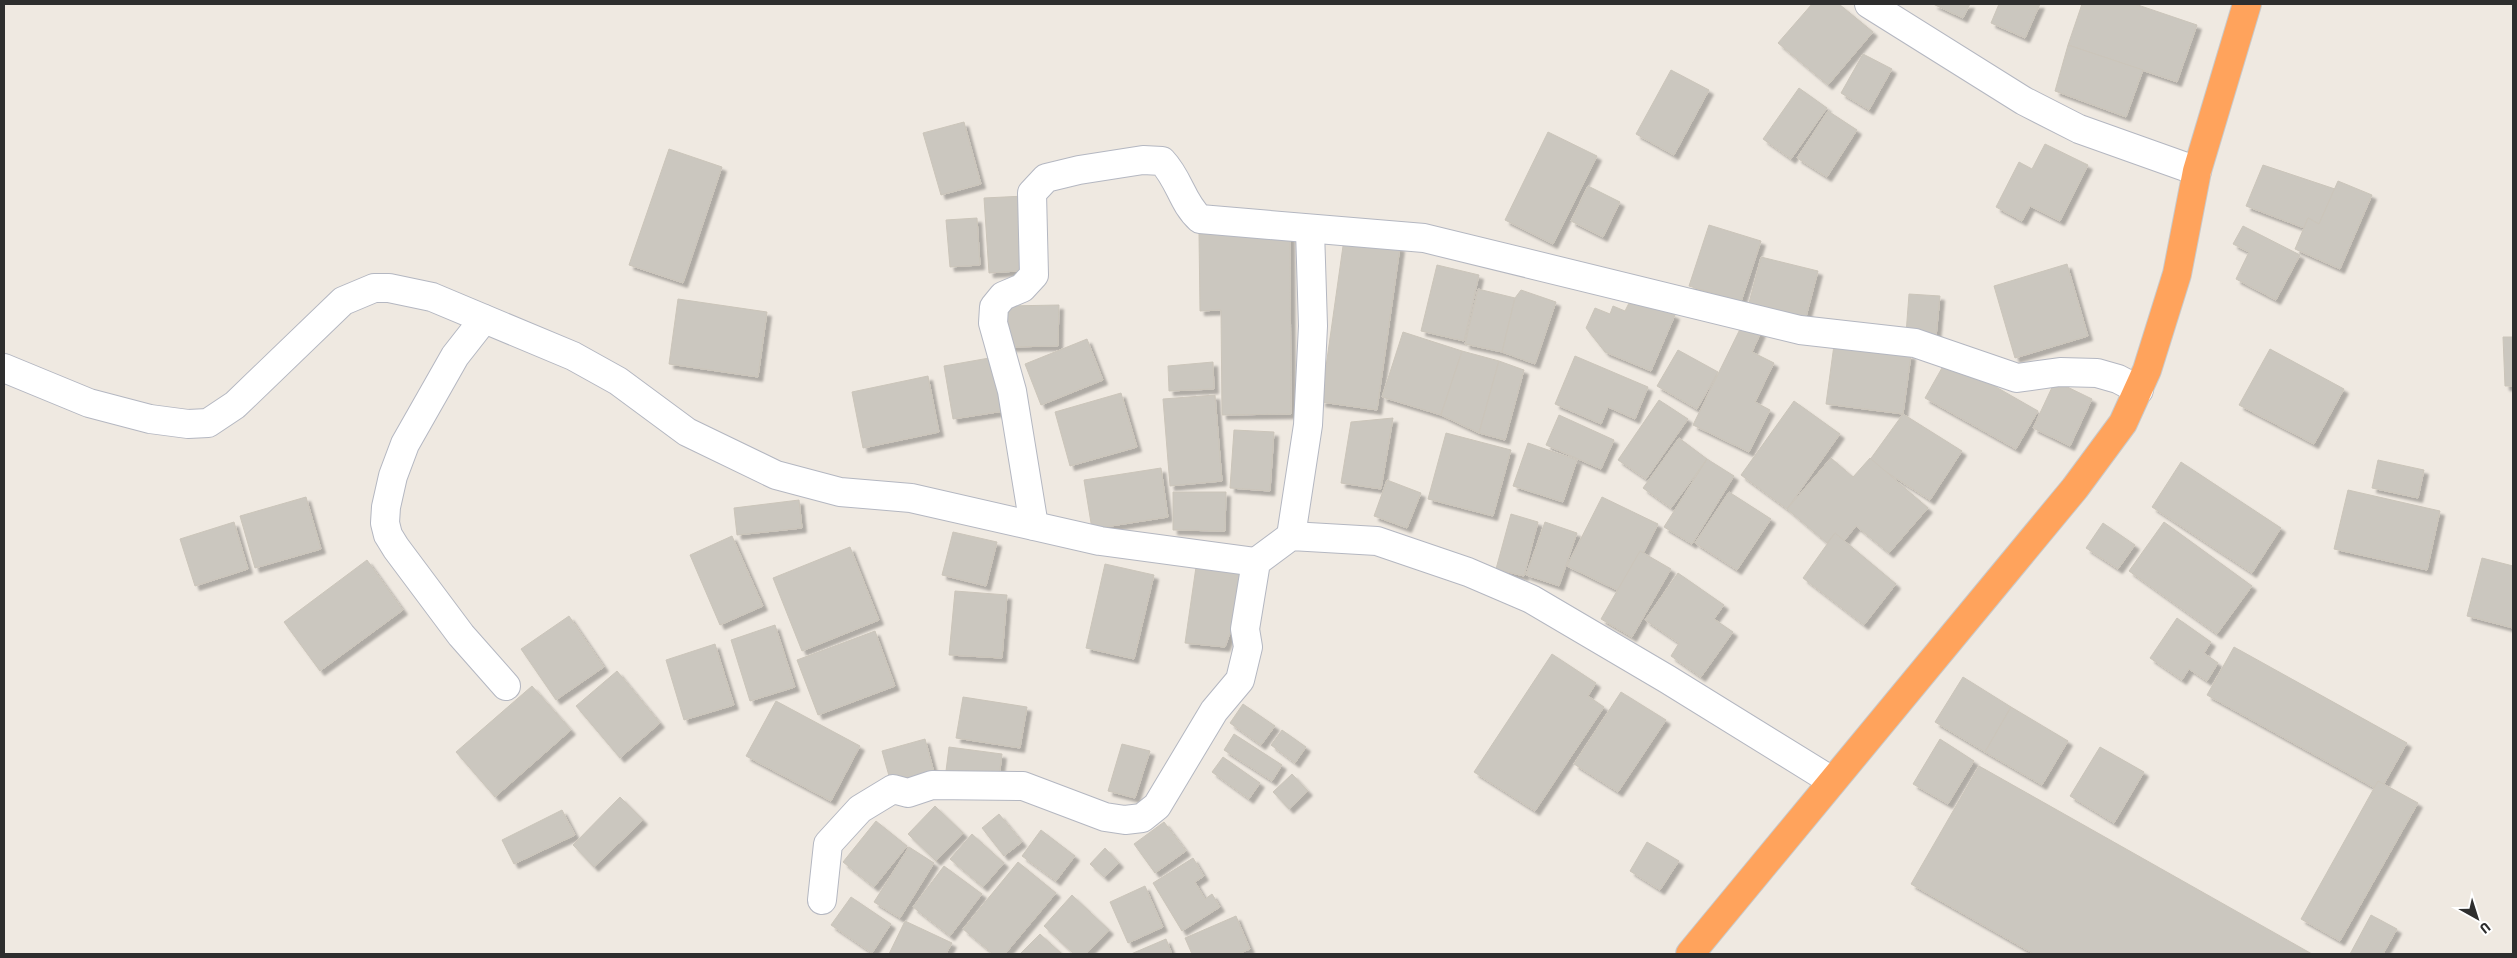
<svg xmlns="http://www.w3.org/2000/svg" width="2517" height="958" viewBox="0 0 2517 958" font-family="'Asap Condensed',sans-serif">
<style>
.building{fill:#cbc7bf;stroke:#cbc5ba;filter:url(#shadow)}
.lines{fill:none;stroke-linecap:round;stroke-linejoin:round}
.street-casing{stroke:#b4b7c1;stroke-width:30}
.highway-casing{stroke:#c9c9c9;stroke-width:30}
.street{stroke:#fff;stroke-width:28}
.highway{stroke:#ffa35c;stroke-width:28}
</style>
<defs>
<filter id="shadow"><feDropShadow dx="4.5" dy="4.5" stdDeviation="1" flood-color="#0004"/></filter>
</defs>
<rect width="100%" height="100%" fill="#efe9e1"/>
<g class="building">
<polygon points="1812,4 1839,4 1873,32 1828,85 1778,43"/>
<polygon points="1933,4 1970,4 1963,18"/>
<polygon points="1999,4 2040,4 2025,38 1991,23"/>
<polygon points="2082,4 2135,4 2197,25 2177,82 2068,45"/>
<polygon points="2068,45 2143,70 2126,117 2055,91"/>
<polygon points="1863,54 1892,69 1869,110 1841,93"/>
<polygon points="1671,70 1709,90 1674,155 1636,134"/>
<polygon points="1799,88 1827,108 1791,159 1763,139"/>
<polygon points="1828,111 1857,130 1827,177 1797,158"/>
<polygon points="964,122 981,184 941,195 923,133"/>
<polygon points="1548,132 1597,156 1553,244 1505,220"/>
<polygon points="2045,144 2088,165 2060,221 2030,206 2022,221 1996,207 2019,162 2032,169"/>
<polygon points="669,149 722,167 683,283 629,265"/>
<polygon points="2263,165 2335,189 2319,224 2308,218 2304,228 2246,206"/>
<polygon points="2338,181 2372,195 2340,269 2295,249 2308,218 2319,224"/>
<polygon points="1588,186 1620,202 1603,237 1571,221"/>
<polygon points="1025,196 1031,270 989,273 984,198"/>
<polygon points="977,218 980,265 950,267 946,220"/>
<polygon points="1709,225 1761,241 1741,302 1689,286"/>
<polygon points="2243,226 2300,255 2276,300 2236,279 2249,252 2233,244"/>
<polygon points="1290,232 1291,414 1222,415 1221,310 1200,311 1199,233"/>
<polygon points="1344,239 1400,247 1377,410 1321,402"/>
<polygon points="1761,257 1818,271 1806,317 1749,303"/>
<polygon points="2067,264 2088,336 2015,358 1994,286"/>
<polygon points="1437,265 1479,275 1464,341 1421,331"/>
<polygon points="1478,289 1515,298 1502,352 1465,344"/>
<polygon points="1521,290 1556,302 1535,364 1502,352 1515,298"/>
<polygon points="1909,294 1940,296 1936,337 1906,334"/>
<polygon points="1632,297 1675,315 1651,371 1605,352 1586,328 1595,308 1610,314 1613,306 1625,311"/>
<polygon points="678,299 767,312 758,377 669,364"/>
<polygon points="1059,305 1058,346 1006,347 1006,306"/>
<polygon points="1743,323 1761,332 1752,352 1774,363 1755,402 1770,410 1749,452 1693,425"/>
<polygon points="1403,332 1462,351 1441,415 1382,397"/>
<polygon points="2503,337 2513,337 2513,386 2505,386"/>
<polygon points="1087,339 1103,380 1041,405 1025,364"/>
<polygon points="1834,345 1911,355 1903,414 1826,404"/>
<polygon points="2270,349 2344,389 2314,444 2239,405"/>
<polygon points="1678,350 1718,372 1697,409 1657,386"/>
<polygon points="1462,351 1499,361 1479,433 1441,415"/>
<polygon points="1575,356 1648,387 1635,419 1608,407 1601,424 1555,404"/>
<polygon points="995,357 1004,411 953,419 944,366"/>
<polygon points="1947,359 2038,411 2016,449 1925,398"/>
<polygon points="1499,361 1524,370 1505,440 1479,433"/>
<polygon points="1213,362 1214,389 1169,391 1168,366"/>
<polygon points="928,376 939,432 863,448 852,392"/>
<polygon points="2055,381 2092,399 2070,446 2033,428"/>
<polygon points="1121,393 1137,447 1070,466 1055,412"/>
<polygon points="1215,395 1222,481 1170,486 1163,399"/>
<polygon points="1659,400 1688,419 1646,479 1618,460"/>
<polygon points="1794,401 1840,434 1787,509 1741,475"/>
<polygon points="1903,414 1962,451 1930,500 1869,461"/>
<polygon points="1559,415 1614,440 1601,469 1546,445"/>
<polygon points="1393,418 1381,489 1341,483 1351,422"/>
<polygon points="1234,430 1274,432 1270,491 1230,488"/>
<polygon points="1446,433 1511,450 1493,516 1428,499"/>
<polygon points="1679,438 1707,459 1671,508 1643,488"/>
<polygon points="1528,443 1577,460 1563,502 1513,486"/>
<polygon points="1831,458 1853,477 1870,458 1928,508 1889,553 1856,526 1844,541 1835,533 1827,543 1787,509"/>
<polygon points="1707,459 1734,476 1692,544 1664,527"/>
<polygon points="2378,460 2424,470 2418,498 2372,488"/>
<polygon points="2181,462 2281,528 2252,573 2152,507"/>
<polygon points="1161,468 1168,517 1092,529 1084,480"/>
<polygon points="1387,480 1421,493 1407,528 1374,516"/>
<polygon points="2348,490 2440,511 2427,570 2334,549"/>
<polygon points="1173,492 1226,492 1225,531 1173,530"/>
<polygon points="1729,492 1771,519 1737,570 1695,543"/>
<polygon points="306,497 321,549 255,568 240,516"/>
<polygon points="1602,497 1658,524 1623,593 1567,566"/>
<polygon points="799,500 802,528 737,535 734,508"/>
<polygon points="1511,514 1538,522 1524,576 1496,569"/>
<polygon points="234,522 248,569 195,586 180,539"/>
<polygon points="1545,522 1577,533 1559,586 1526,575"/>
<polygon points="2164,522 2252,586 2217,634 2129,571"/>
<polygon points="2103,523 2135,545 2118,569 2086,548"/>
<polygon points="953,532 997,542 986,586 942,575"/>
<polygon points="1835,533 1896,584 1864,625 1803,578"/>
<polygon points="732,536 763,606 720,625 690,555"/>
<polygon points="850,547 879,620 802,651 773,578"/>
<polygon points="1640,551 1671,569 1632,637 1601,619"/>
<polygon points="2482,558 2513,566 2513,628 2467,616"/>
<polygon points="367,560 403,610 320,671 284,622"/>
<polygon points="1256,562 1225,647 1185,643 1196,567"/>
<polygon points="1105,564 1154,575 1134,659 1086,648"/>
<polygon points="1678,573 1724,605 1714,619 1733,632 1701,677 1671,656 1679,643 1645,620"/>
<polygon points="955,591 1007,595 1002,658 949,655"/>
<polygon points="569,616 604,667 556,700 521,649"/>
<polygon points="2177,618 2211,642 2204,653 2218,663 2207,681 2189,669 2182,680 2150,658"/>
<polygon points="775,625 795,687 750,701 731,640"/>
<polygon points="875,631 895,686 818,715 797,660"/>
<polygon points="715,644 734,705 684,720 666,660"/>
<polygon points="2234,647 2407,743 2380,791 2207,695"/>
<polygon points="1552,654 1596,683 1588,696 1604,707 1535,811 1474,772"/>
<polygon points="617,671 660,723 620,758 576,706"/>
<polygon points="1963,677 2011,707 1985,752 1935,722"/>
<polygon points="532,686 571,730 495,797 456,752"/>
<polygon points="1621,692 1666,720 1618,792 1574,764"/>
<polygon points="963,697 1027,707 1020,748 956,738"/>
<polygon points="776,701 860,746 831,801 746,756"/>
<polygon points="1243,704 1275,726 1261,745 1230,723"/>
<polygon points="2011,707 2068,741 2042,785 1985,752"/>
<polygon points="1282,730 1306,747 1295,763 1271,745"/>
<polygon points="1234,734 1282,765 1272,781 1224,750"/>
<polygon points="925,739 934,772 891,783 882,751"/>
<polygon points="1940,739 1974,761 1948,804 1913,784"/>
<polygon points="1122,744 1150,751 1135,798 1108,791"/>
<polygon points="949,747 1002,754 999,778 946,771"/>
<polygon points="2100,747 2144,772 2114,823 2070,796"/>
<polygon points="1223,757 1260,783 1249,799 1212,772"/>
<polygon points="1979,766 2312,954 2034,954 1911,884"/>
<polygon points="1292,774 1308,791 1289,809 1273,792"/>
<polygon points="2378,781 2418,803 2340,941 2301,919"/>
<polygon points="620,797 643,820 594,867 573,845"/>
<polygon points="935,806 963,833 936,861 908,834"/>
<polygon points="562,810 575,835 514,864 502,840"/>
<polygon points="999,814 1022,842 1004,856 982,828"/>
<polygon points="876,821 907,846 874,887 843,862"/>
<polygon points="1164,822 1186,851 1155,873 1134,844"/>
<polygon points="1041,830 1075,856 1056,881 1022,856"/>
<polygon points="972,834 1004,863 983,887 950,859"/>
<polygon points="1647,842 1679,861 1660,890 1630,871"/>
<polygon points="909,847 934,863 900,918 874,902"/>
<polygon points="1105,848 1119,863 1104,877 1090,864"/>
<polygon points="1193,858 1204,876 1195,882 1205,899 1212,894 1220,907 1182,931 1153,883"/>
<polygon points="1018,862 1056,893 1005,954 993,954 963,929"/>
<polygon points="944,866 982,894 950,936 913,907"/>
<polygon points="1145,886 1163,927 1128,943 1110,902"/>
<polygon points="1072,895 1109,930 1086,954 1074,954 1044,926"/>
<polygon points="851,897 891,924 872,953 831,925"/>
<polygon points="2371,915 2397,929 2383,954 2350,954"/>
<polygon points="1236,916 1250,949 1238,954 1192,954 1185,938"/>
<polygon points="905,921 952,943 946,954 889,954"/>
<polygon points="1040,934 1062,954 1020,954"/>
<polygon points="1166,939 1172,954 1131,954"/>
</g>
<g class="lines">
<g class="street-casing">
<g id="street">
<polyline points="1869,4 2024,101 2079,129 2197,171"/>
<polyline points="484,319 455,356 405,444 393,476 386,507 385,523 388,535 396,548 461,635 506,686"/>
<polyline points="4,368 89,403 150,419 188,424 208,423 235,405 343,301 374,288 389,288 432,297 573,356 618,381 687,432 776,475 840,492 911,498 1100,541 1256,562"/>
<path d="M1034 526 1012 391 993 323 994 307 1003 296 1022 288 1034 275 1032 193 1046 178 1079 170 1143 160 1162 161C1180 180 1182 203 1200 219L1424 238 1800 330 1915 343 2017 378 2060 372 2097 373 2118 379 2139 390"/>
<polyline points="1291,536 1308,425 1313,326 1310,230"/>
<polyline points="822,900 828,844 860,809 893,789 908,793 932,785 1023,786 1105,817 1125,820 1142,818 1157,806 1214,711 1240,680 1248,647 1245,629 1256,562 1291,536 1377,541 1468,572 1531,599 1667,679 1832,781"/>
</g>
</g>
<g class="highway-casing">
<polyline id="highway" points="1690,954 2075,488 2123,423 2147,370 2177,274 2197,171 2247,4"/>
</g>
<use href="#street" class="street"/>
<use href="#highway" class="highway"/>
</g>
<rect width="2517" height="958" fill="none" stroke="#2e2e2e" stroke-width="10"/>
<g transform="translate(2477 918) rotate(141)" stroke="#ffffff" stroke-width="4" paint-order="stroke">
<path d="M0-4L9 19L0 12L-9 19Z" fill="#2e2e2e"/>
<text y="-8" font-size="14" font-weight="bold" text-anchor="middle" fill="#2e2e2e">U</text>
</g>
</svg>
